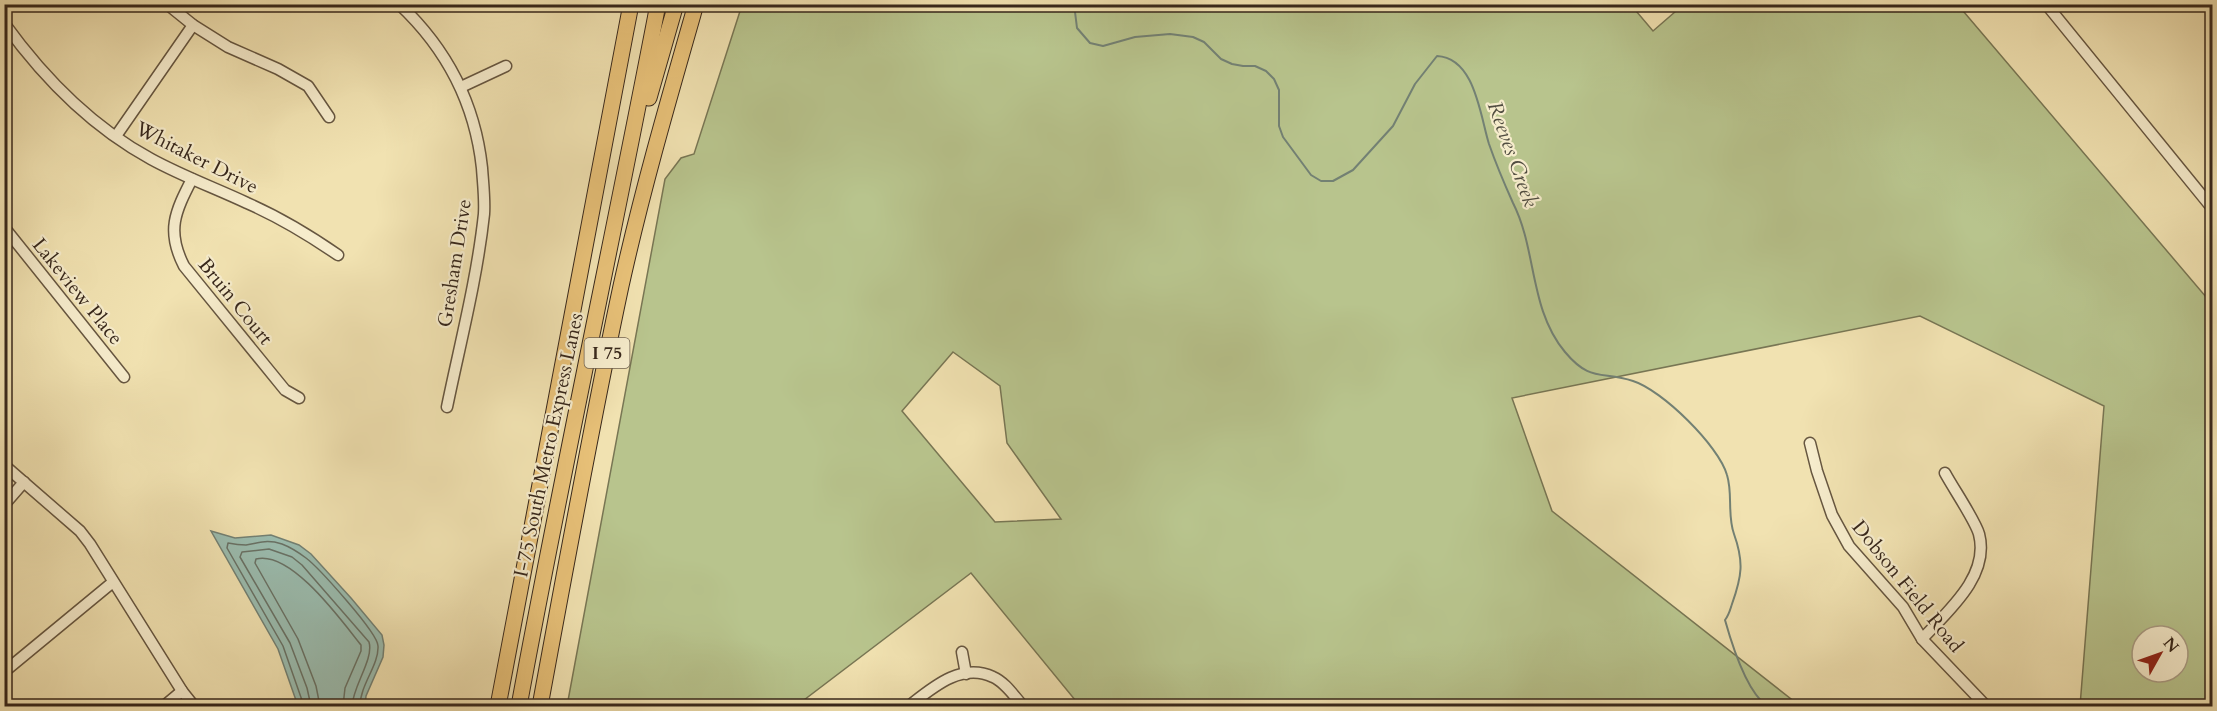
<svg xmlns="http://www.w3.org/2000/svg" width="2217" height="711" viewBox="0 0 2217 711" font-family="Cardo,serif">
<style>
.green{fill:#b8c48d;stroke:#787654;stroke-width:1.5;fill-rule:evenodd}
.water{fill:#9bbdb0;stroke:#738174;stroke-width:1.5}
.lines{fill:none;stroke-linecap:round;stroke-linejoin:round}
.shore{stroke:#697266;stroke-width:1.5}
.stream{stroke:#738174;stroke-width:2}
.minor-casing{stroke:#665640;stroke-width:13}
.highway-casing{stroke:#37271b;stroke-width:17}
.minor{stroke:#f6eccc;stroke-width:10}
.highway{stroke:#e8c178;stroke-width:15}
.labels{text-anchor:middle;stroke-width:4.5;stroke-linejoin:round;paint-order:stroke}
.shield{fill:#f6eccc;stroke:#706250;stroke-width:1.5}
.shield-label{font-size:18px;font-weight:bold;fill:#37271b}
.street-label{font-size:20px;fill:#37271b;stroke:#f6eccc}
.water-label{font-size:21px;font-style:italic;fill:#504c40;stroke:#f6eccc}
</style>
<rect width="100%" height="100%" fill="#f1e2b1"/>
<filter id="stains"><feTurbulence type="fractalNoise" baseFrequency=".00333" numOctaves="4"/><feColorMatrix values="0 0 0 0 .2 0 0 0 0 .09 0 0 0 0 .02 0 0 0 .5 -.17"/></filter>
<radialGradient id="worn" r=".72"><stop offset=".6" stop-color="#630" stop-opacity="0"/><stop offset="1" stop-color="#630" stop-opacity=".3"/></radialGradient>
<path class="green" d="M1631 5 1653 31 1683 5H1958L2212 304V706H2080L2104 406 1920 316 1512 398 1552 511 1800 706H1080L971 573 796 706H567L665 179 681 158 694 154 742 5ZM953 352 1000 386 1007 443 1061 519 995 522 902 411ZM2142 636H2178V672H2142Z"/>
<polygon class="water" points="211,531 235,538 271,535 299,545 311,554 351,598 382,635 384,645 383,657 366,696 365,706 298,706 278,649"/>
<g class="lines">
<g class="shore">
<path d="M304 706 283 646 227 548 228 543C233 544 240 545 246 545 260 543 266 539 282 544 290 547 298 552 306 558 318 567 378 633 378 646 379 665 360 685 360 706"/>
<path d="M311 706 307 688 290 643 240 557 242 552 269 549 292 557 302 565 369 642C374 659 353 686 352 706"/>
<path d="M320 706 316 686 298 639 255 563 256 559C291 550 341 620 361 645V651L345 688 343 706"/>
</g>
<g class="stream">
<path d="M1074 4 1077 28 1090 43 1103 46 1135 37 1170 34 1193 37 1204 42 1221 59 1232 64 1243 66H1255L1266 71 1274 79 1279 90V126L1283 137 1311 175 1321 181H1333L1353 170 1393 126 1415 84 1437 56C1475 58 1480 115 1489 144 1496 164 1504 183 1513 203 1537 250 1529 309 1565 352 1590 382 1601 371 1633 381 1662 390 1719 446 1727 475 1733 494 1727 515 1734 534 1744 562 1742 576 1732 604 1730 610 1729 615 1725 620 1732 645 1746 691 1767 706"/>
<polyline points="2211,706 2212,705"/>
</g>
<g class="minor-casing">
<g id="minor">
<polyline points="167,4 193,25 228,47 278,69 308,86 329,117"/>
<path d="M399 4C447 49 475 103 482 168 483 183 485 199 484 214 477 279 460 344 447 407"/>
<polyline points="2046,4 2212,208"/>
<path d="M4 23C43 77 92 127 151 159 182 176 215 188 247 203 279 217 309 235 338 255"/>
<polyline points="461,87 506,66"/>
<polyline points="116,136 193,25"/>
<path d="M192 179C175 212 166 231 184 266L285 390 299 398"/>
<polyline points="4,227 124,377"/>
<polyline points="1810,443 1817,471 1832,515 1849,546 1903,607 1922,639 1986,706"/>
<polyline points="4,465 80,531 90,544 182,691 194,706"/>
<polyline points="4,505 24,482"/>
<path d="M1922 639C1948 611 1990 576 1979 534 1975 520 1953 488 1945 473"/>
<polyline points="962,652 966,674"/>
<polyline points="4,672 113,582"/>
<polyline points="164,706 182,691"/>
<path d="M909 706C932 688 961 662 993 677 1005 682 1014 696 1023 706"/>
</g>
</g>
<g class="highway-casing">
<g id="highway">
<polyline points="649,98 676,4"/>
<polyline points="498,706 631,4"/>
<path d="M519 706C562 472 613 239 658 4"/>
<path d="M540 706C566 566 591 426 621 286 642 191 669 98 696 4"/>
</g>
</g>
<use href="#minor" class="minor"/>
<use href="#highway" class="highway"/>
</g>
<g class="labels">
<rect class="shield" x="584.5" y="338" width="45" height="30" rx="4.5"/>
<g class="shield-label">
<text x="607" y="359">I 75</text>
</g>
<g class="street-label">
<text transform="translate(197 157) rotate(27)" y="7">Whitaker Drive</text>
<text transform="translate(454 263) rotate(-81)" y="7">Gresham Drive</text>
<text transform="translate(78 291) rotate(51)" y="7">Lakeview Place</text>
<text transform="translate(236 301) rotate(51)" y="7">Bruin Court</text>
<text transform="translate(548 445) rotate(-78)" y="7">I-75 South Metro Express Lanes</text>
<text transform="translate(1908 586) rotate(51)" y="7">Dobson Field Road</text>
</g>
<g class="water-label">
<text transform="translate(1513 154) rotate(70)" y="7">Reeves Creek</text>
</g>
</g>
<rect width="2217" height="711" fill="none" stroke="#f1e2b1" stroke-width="24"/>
<rect x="6" y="6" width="2205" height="699" fill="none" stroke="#37271b" stroke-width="3"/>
<rect x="12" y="12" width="2193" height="687" fill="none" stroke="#37271b" stroke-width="1.5"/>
<g transform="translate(2160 654) rotate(50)"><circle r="28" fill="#f6eccc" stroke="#aa9d85" stroke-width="1.5"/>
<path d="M0-4.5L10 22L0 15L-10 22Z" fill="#8f2418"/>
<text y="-9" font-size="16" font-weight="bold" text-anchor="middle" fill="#37271b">N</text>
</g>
<rect width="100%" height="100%" filter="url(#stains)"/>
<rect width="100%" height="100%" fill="url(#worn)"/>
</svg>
